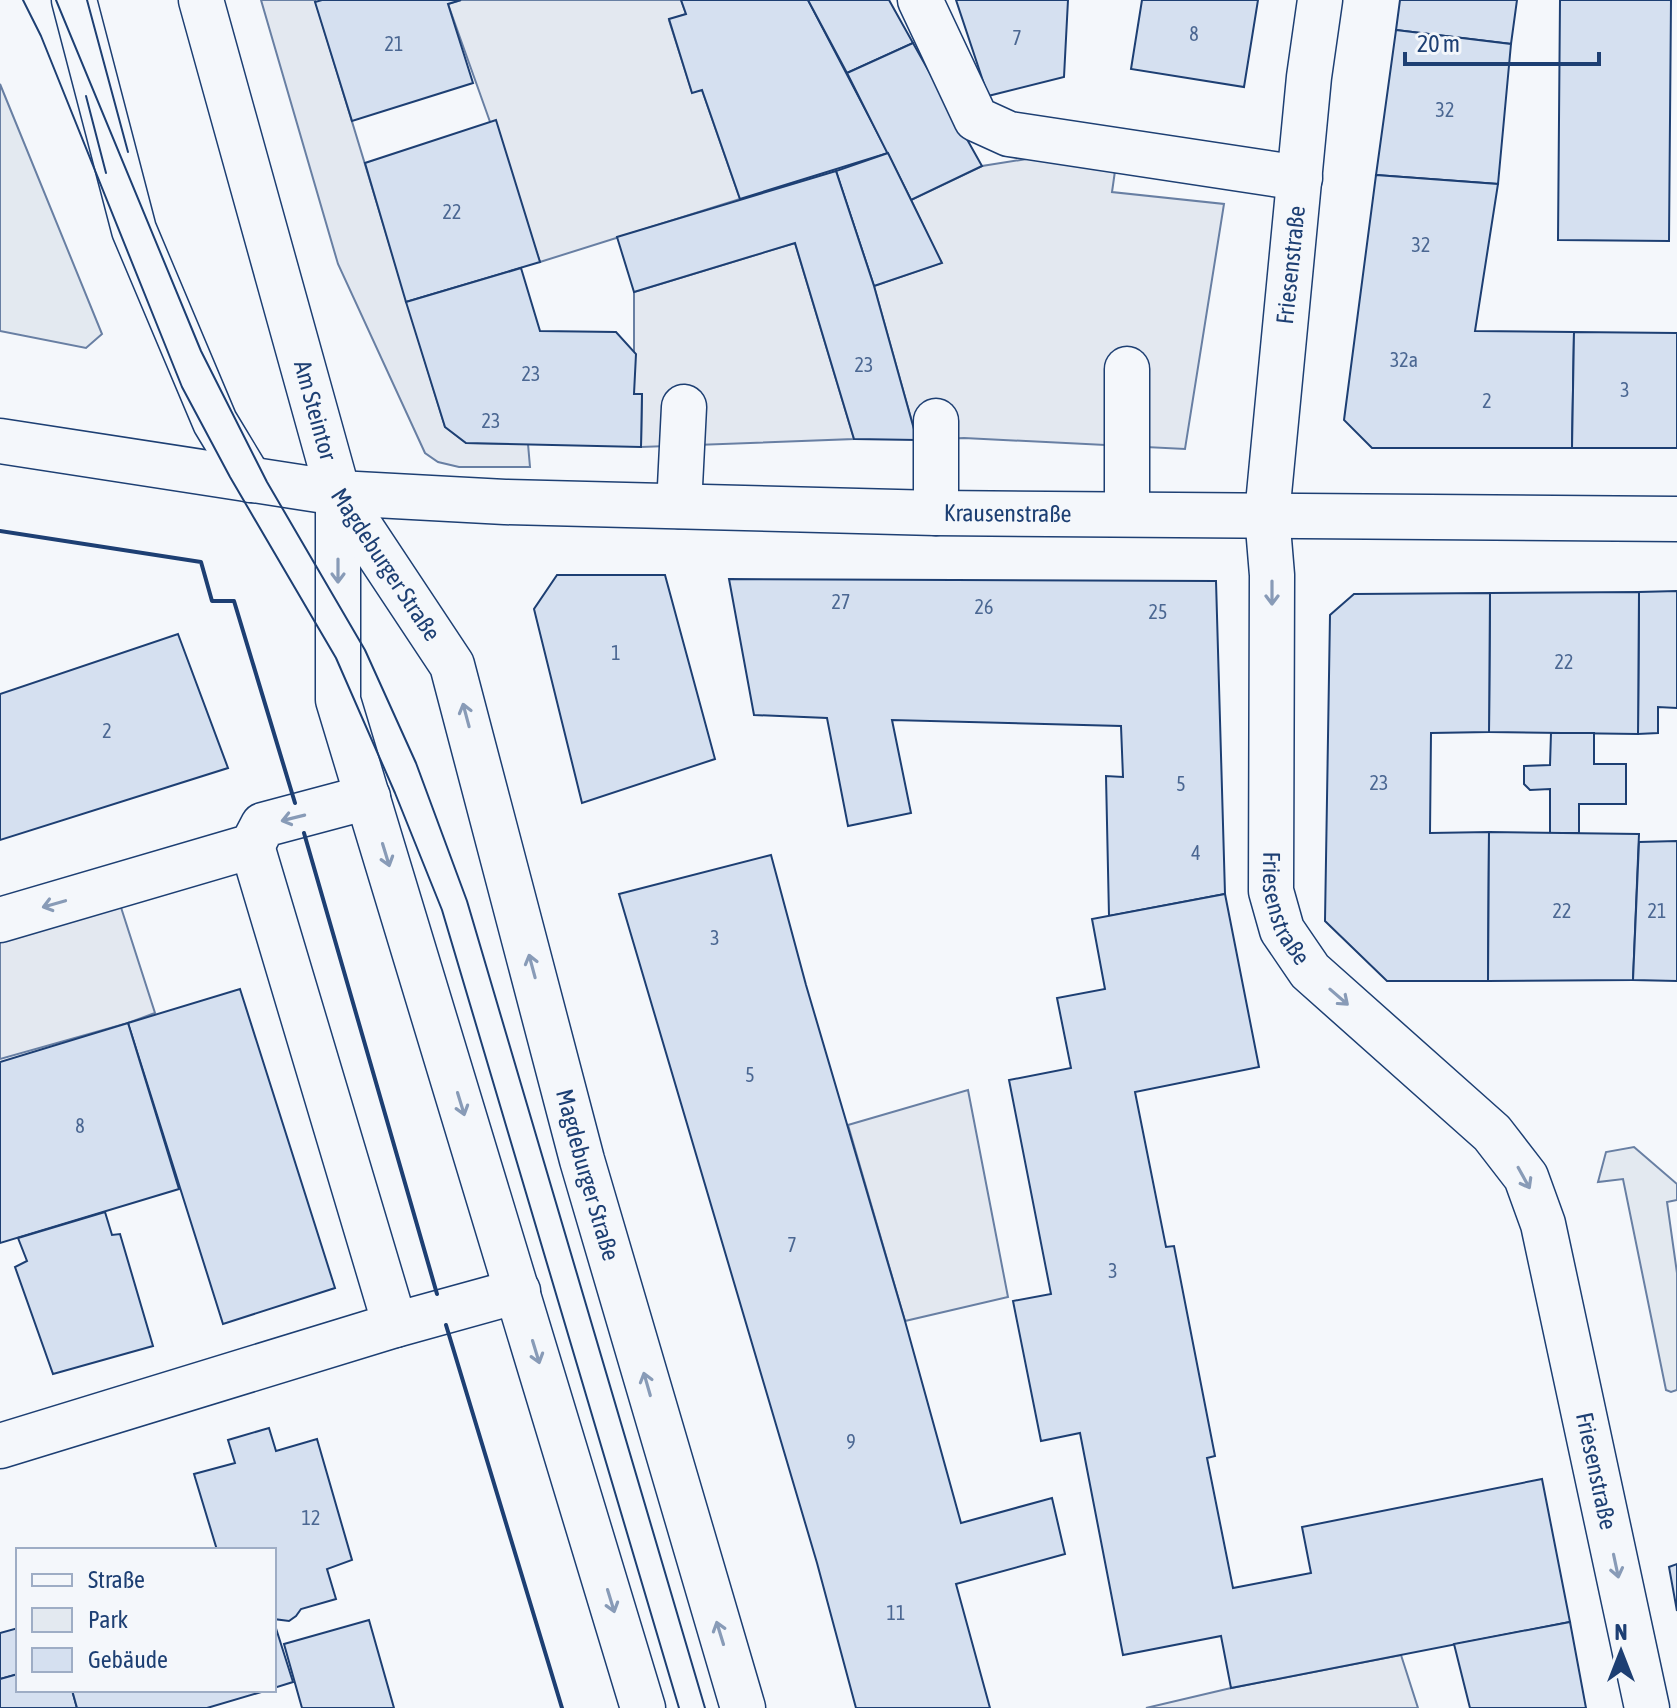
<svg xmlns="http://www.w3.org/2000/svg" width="1677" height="1708" viewBox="0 0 1677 1708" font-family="'Asap Condensed',sans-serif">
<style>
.green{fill:#e3e9f0;stroke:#687fa3;stroke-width:2}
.parking{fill:#e3e8f0;stroke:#687fa3;stroke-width:2}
.building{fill:#d5e0f0;stroke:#1d3f73;stroke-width:2}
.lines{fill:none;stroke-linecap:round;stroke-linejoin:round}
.minor-casing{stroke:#1d3f73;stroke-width:47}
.minor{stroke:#f4f7fb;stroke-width:44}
.tram{stroke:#1d3f73;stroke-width:2}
.wall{stroke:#1d3f73;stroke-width:4}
.oneway{stroke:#889bb7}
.labels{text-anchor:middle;stroke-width:6;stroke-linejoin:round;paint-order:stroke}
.number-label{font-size:20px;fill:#4b6792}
.street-label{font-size:24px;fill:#1d3f73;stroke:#f4f7fb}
</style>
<rect width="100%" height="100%" fill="#f4f7fb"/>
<g class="green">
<polygon points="0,84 102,334 86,348 0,331"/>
<polygon points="1634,1147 1677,1184 1677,1200 1667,1202 1677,1273 1677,1390 1671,1392 1666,1390 1623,1179 1598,1182 1606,1152"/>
</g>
<g class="parking">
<polygon points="261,0 315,0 445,427 466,443 528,444 530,467 459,467 438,462 425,453 338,264"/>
<polygon points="461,0 681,0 686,14 669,20 692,92 702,90 740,199 540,262 448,4"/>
<polygon points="1033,158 1115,171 1112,192 1224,204 1185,449 964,438 917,440 874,286 941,263 911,200 982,166"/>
<polygon points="795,243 854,439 641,447 642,394 634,394 634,292"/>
<polygon points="117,895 155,1013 128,1023 0,1059 0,931"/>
<polygon points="968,1090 1008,1297 905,1321 848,1125"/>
<polygon points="1401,1655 1418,1708 1146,1708 1231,1688"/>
</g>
<g class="building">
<polygon points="322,0 461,0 448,4 473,83 352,121 315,2"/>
<polygon points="681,0 808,0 888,153 740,199 702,90 692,93 669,19 686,14"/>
<polygon points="808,0 889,0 913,43 847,73"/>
<polygon points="956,0 1068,0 1064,77 988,96"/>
<polygon points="1142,0 1258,0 1244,87 1131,69"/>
<polygon points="1400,0 1517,0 1511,44 1396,30"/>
<polygon points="1560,0 1671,0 1669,241 1558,240"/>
<polygon points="1396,30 1511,44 1498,184 1376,175"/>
<polygon points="913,43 982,166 911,200 847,73"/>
<polygon points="496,120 540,262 406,302 365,163"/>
<polygon points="888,153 942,263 874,286 836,171"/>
<polygon points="836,171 874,286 917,440 854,439 795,243 634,292 617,237"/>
<polygon points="1376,175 1498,184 1475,331 1574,332 1572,448 1372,448 1344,420"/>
<polygon points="521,268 540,331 616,332 636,354 634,394 642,394 641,447 466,443 445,427 406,302"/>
<polygon points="1574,332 1677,333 1677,448 1572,448"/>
<polygon points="557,575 665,575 715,759 582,803 534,609"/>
<polygon points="729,579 1216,581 1225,894 1109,916 1106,776 1123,777 1121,726 892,720 911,813 848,826 827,718 754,715"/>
<polygon points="1677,591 1677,708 1658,707 1658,733 1638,734 1639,592"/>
<polygon points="1639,592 1638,734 1489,732 1490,593"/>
<polygon points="1490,593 1489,732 1431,733 1430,833 1489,832 1488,981 1387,981 1325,921 1330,615 1354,594"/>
<polygon points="178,634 228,768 0,840 0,694"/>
<polygon points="1551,733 1594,733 1594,764 1626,764 1626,804 1579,804 1579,833 1550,833 1550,789 1530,790 1524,784 1524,766 1550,765"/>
<polygon points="1489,832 1639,834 1633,980 1488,981"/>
<polygon points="1677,841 1677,981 1633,980 1639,842"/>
<polygon points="771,855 806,985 905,1321 961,1523 1052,1498 1065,1554 956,1584 990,1708 856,1708 817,1563 619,894"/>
<polygon points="1225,894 1259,1067 1135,1092 1166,1247 1174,1246 1215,1456 1207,1458 1233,1588 1311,1573 1302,1527 1542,1479 1570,1622 1231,1688 1221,1636 1123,1655 1080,1433 1041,1441 1013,1301 1051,1294 1009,1080 1071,1068 1057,998 1105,989 1092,919"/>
<polygon points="240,989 335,1288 223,1324 128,1023"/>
<polygon points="128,1023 179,1189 0,1243 0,1062"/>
<polygon points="105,1212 112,1235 120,1234 153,1346 53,1374 15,1267 27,1261 18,1238"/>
<polygon points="269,1428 276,1451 317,1439 352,1560 327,1569 336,1599 301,1609 296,1616 289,1621 274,1619 274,1550 217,1550 194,1474 235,1463 228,1440"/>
<polygon points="1677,1564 1677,1611 1669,1567"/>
<polygon points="369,1620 394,1708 302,1708 284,1644"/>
<polygon points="274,1622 293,1682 274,1688"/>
<polygon points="1570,1622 1586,1708 1470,1708 1454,1644"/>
<polygon points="18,1628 18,1674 0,1679 0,1633"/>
<polygon points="18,1674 18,1690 72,1690 77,1708 0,1708 0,1679"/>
<polygon points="72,1690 268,1690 207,1708 77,1708"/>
</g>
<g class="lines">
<g class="minor-casing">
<g id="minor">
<polyline points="74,0 134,230 215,422 250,480"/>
<path id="s1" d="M201 0 338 493V700L643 1708"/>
<polyline points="920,0 976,119 1009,134 1300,178"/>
<path id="s2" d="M1320 0 1309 77 1267 515 1272 575 1271 891 1282 930 1310 971 1492 1133 1526 1177 1543 1224 1647 1708"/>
<polyline points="1127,369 1127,513"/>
<polyline points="936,421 936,513"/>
<path id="s3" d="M0 441 338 493 505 502 936 513 1677 519"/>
<path id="s4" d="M338 493 452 665 582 1160 743 1708"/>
<polyline points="679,506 684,407"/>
<polyline points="252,846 395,1325"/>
<polyline points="0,920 252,846 263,825 368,797"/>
<polyline points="0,1446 395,1325 518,1291"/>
</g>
</g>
<use href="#minor" class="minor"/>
<g class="tram">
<polyline points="23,0 41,36 182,387 230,477 336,658 395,793 442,910 679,1708"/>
<polyline points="56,0 201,351 267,482 365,650 416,763 467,901 705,1708"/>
<polyline points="87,0 128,152"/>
<polyline points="86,96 106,173"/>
</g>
<g class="wall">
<polyline points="0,531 201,562 212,601 234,601 295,803"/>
<polyline points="304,833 437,1294"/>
<polyline points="446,1325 562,1708"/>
</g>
</g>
<defs><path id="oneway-shaft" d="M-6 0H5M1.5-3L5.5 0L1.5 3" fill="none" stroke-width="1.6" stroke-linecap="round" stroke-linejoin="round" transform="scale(2)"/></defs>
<g class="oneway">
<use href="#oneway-shaft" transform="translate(338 571) rotate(90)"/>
<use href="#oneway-shaft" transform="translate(1272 593) rotate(90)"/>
<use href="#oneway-shaft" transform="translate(466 715) rotate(-105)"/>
<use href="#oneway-shaft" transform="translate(293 818) rotate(166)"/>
<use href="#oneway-shaft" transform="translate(386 855) rotate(73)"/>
<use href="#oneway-shaft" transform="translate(54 904) rotate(164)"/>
<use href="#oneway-shaft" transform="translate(532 966) rotate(-105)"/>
<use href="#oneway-shaft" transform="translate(1339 997) rotate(41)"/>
<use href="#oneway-shaft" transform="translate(461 1104) rotate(73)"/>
<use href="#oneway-shaft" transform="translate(1524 1178) rotate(61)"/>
<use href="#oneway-shaft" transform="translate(536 1352) rotate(73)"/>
<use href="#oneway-shaft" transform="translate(647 1384) rotate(-106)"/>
<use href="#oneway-shaft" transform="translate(1616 1566) rotate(78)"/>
<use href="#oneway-shaft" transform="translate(611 1601) rotate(73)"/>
<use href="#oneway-shaft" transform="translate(720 1633) rotate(-107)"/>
</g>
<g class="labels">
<g class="number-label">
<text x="1194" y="41">8</text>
<text x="1017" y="45">7</text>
<text x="394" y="51">21</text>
<text x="1445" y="117">32</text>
<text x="452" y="219">22</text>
<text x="1421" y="252">32</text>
<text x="1404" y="367">32a</text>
<text x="864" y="372">23</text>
<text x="531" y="381">23</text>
<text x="1625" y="397">3</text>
<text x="1487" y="408">2</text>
<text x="491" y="428">23</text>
<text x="841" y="609">27</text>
<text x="984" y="614">26</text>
<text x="1158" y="619">25</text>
<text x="616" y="660">1</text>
<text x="1564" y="669">22</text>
<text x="107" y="738">2</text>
<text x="1379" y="790">23</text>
<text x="1181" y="791">5</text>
<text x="1196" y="860">4</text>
<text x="1562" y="918">22</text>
<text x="1657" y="918">21</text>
<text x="715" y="945">3</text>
<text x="750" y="1082">5</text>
<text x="80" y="1133">8</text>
<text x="792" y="1252">7</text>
<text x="1113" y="1278">3</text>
<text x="851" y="1449">9</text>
<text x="311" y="1525">12</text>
<text x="896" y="1620">11</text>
</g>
<g class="street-label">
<text transform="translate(1291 265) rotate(-84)" y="8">Friesenstraße</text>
<text dy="8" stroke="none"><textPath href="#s1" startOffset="426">Am Steintor</textPath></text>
<text dy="8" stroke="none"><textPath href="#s3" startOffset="1012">Krausenstraße</textPath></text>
<text dy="8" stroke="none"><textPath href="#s4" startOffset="86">Magdeburger Straße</textPath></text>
<text dy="8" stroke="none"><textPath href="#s2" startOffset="914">Friesenstraße</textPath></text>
<text dy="8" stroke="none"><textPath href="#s4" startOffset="734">Magdeburger Straße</textPath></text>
<text dy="8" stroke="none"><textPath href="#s2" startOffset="1586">Friesenstraße</textPath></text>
</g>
</g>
<rect x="16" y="1548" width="260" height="144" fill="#f4f7fb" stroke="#9eadc5" stroke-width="2"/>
<rect x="32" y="1574" width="40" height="12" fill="#f4f7fb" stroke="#9eadc5" stroke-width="2"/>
<text x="88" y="1588" font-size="24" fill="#1d3f73">Straße</text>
<rect x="32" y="1608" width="40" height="24" fill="#e3e9f0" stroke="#9eadc5" stroke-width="2"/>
<text x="88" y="1628" font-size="24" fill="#1d3f73">Park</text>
<rect x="32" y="1648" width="40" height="24" fill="#d5e0f0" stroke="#9eadc5" stroke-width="2"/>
<text x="88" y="1668" font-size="24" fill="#1d3f73">Gebäude</text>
<g transform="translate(1621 1652)" stroke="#f4f7fb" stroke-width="6" paint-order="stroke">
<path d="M0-6L14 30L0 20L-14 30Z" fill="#1d3f73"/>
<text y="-12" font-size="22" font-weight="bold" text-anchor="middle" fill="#1d3f73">N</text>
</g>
<path d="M1405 52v12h194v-12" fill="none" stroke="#1d3f73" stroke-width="4"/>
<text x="1417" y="52" font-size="24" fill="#1d3f73" stroke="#f4f7fb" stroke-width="6" paint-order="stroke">20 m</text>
</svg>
